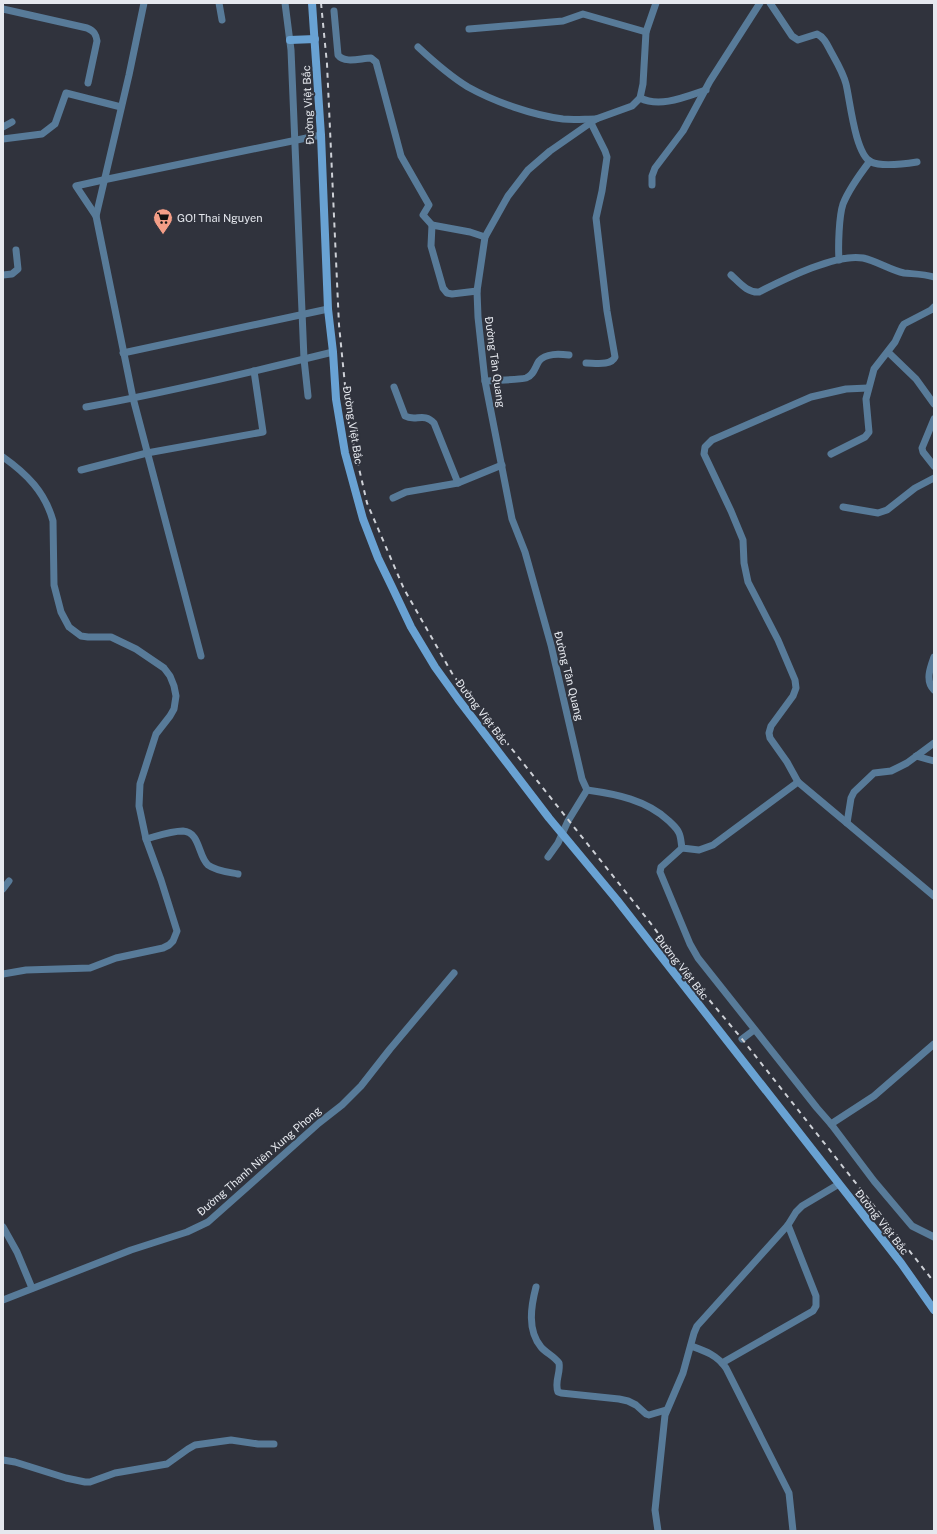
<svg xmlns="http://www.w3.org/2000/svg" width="937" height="1534" viewBox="0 0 937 1534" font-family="'Public Sans',sans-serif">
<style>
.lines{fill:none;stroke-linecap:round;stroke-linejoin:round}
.street{stroke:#587b99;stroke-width:7}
.secondary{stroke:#69a2d3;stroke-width:8}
.rail{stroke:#cdd0d6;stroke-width:2;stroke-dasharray:5 5;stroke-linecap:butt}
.labels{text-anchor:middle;stroke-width:4;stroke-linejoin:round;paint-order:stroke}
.street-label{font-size:11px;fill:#e5e8ee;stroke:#30333d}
.poi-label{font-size:11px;fill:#e5e8ee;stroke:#30333d;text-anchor:start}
</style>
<rect width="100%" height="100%" fill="#30333d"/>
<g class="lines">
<g class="street">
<polyline points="144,3 129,75 96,216 133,398 201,656"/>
<polyline points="219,3 222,20"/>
<polyline points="285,3 291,50 304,359 308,396"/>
<path d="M770 3 792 36 798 40 817 34C824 37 827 44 830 50 836 61 843 72 846 84 850 100 855 154 871 162 882 167 904 164 917 162"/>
<path d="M3 9 87 28C94 31 96 34 97 41L88 83"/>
<path d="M334 11 338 55C345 64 361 58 371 58L376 62 401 156 429 205 423 215 432 225 431 246 443 288 447 293 452 294 477 291"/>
<polyline points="469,29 563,21 583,14 646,32"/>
<path d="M418 47C433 61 450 76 468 87 495 102 532 115 563 119 573 120 585 119 596 119"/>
<path d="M640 98C660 108 685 97 706 90"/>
<polyline points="3,127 12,122"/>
<polyline points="3,139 42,134 55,124 66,93 121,107"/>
<polyline points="652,185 652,176 655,168 683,131 710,81 760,3"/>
<polyline points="96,216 76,186 103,180 321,135"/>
<polyline points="432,225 470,232 485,237"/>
<path d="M839 260C838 246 839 216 843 204 849 189 860 174 870 161"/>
<polyline points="3,275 12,274 18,269 16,250"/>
<path d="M731 275C739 282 747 293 759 292 783 280 836 253 863 258 877 261 890 270 904 273 914 274 924 274 934 277"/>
<polyline points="888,352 916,379 934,404"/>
<polyline points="123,353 328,309"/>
<path d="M586 363C595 363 611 366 615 357L607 311 596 218 602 191 607 157 605 151 591 123"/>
<path d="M485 381C494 380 519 380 526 378 534 375 535 367 539 361 546 353 559 354 569 355"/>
<path d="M394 387 405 416C415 422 424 412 434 423L458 483"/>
<path d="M86 407C169 392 251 372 333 352"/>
<polyline points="934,419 922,448 923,452 934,466"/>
<polyline points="831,454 865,437 869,432 866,399 874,369 895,342 902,327 904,324 931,310 934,307"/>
<path d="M3 457C27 474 45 492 53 521L54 585 61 612 69 627 81 636 88 637H111L136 649 164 668 170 676 174 686 176 696 174 709 170 716 156 734 140 784 139 806 146 839 161 880 177 931 173 941 169 945 163 948 116 958 90 968 26 970 3 974"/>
<polyline points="81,470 147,453 263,432 254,371"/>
<polyline points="393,498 406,492 458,483 502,465"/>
<polyline points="843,507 878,513 887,510 915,488 934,478"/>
<path d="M934 657C930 668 925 681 934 690"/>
<polyline points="916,756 934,761"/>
<polyline points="798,782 787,762 770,738 769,733 771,726 793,696 796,688 795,680 778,640 748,582 744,563 743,540 731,511 704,454 705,447 712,440 811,397 846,389 868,388"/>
<polyline points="587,790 582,779 551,645 525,552 512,519 485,381 478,317 477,291 485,237 508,196 528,170 550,151 596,119 632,106 640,98 643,84 646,32 656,3"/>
<path d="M587 790C616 794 647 800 669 821 673 825 677 828 679 833 681 837 681 843 682 848L699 850 713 845 798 782 934 896"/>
<polyline points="847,823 851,798 854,792 874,773 891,771 907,763 934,743"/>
<path d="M146 839C157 836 171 831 183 831 200 832 198 856 208 865 216 871 228 872 238 874"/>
<polyline points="682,848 661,867 660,872 690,944 698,958 817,1108 831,1124 874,1181 912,1226 934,1237"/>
<polyline points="548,857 558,843 568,821 587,790"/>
<polyline points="3,889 9,881"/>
<polyline points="742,1039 754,1030"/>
<polyline points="831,1124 874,1096 934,1044"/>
<polyline points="3,1227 17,1252 32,1288"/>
<path d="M536 1287C531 1306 527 1330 541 1347 546 1353 554 1356 559 1363 561 1373 554 1381 558 1392L561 1393 619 1399 628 1401 636 1405 646 1414 649 1415 666 1410"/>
<polyline points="3,1300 131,1250 187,1232 208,1222 319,1123 342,1105 361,1086 390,1049 454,973"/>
<path d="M691 1346C705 1351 717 1355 726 1368L786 1487 789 1493 793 1531"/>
<polyline points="722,1363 813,1311 816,1306 816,1296 788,1225"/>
<polyline points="3,1460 15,1462 66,1478 85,1482 90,1482 115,1473 167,1464 188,1449 195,1445 231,1440 258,1444 274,1444"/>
<polyline points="658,1531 655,1510 665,1415 683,1373 694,1333 697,1326 788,1225 796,1212 802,1206 839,1184"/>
</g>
<g class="secondary">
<polyline points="312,3 321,135 328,309 333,352 336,399 345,453 363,519 378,558 393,589 411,627 435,667 458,699 549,818 617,900 901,1263 934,1310"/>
<polyline points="290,40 315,39"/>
</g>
<polyline class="rail" points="321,3 327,64 339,325 349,425 367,503 404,589 453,675 652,925 690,977 742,1039 934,1282"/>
</g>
<defs>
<g id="supermarket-pin" transform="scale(1)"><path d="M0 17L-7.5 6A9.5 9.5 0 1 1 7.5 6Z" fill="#f49e87" stroke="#30333d"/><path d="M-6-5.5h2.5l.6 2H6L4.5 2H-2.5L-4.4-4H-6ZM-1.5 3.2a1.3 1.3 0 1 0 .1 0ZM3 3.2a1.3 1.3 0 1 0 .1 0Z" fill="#111"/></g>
</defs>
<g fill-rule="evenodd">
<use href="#supermarket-pin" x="163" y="218"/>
</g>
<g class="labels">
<g class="street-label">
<text transform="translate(308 105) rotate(-93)" y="4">Đường Việt Bắc</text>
<text transform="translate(495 362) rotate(82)" y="4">Đường Tân Quang</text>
<text transform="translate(353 425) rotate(81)" y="4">Đường Việt Bắc</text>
<text transform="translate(569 676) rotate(76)" y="4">Đường Tân Quang</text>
<text transform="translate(482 712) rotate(53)" y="4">Đường Việt Bắc</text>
<text transform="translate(682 967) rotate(52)" y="4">Đường Việt Bắc</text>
<text transform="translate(259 1161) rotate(-41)" y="4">Đường Thanh Niên Xung Phong</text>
<text transform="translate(882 1222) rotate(52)" y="4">Đường Việt Bắc</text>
</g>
<g class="poi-label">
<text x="177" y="222">GO! Thai Nguyen</text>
</g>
</g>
<rect width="937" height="1534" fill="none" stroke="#e5e8ee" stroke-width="8"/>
</svg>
